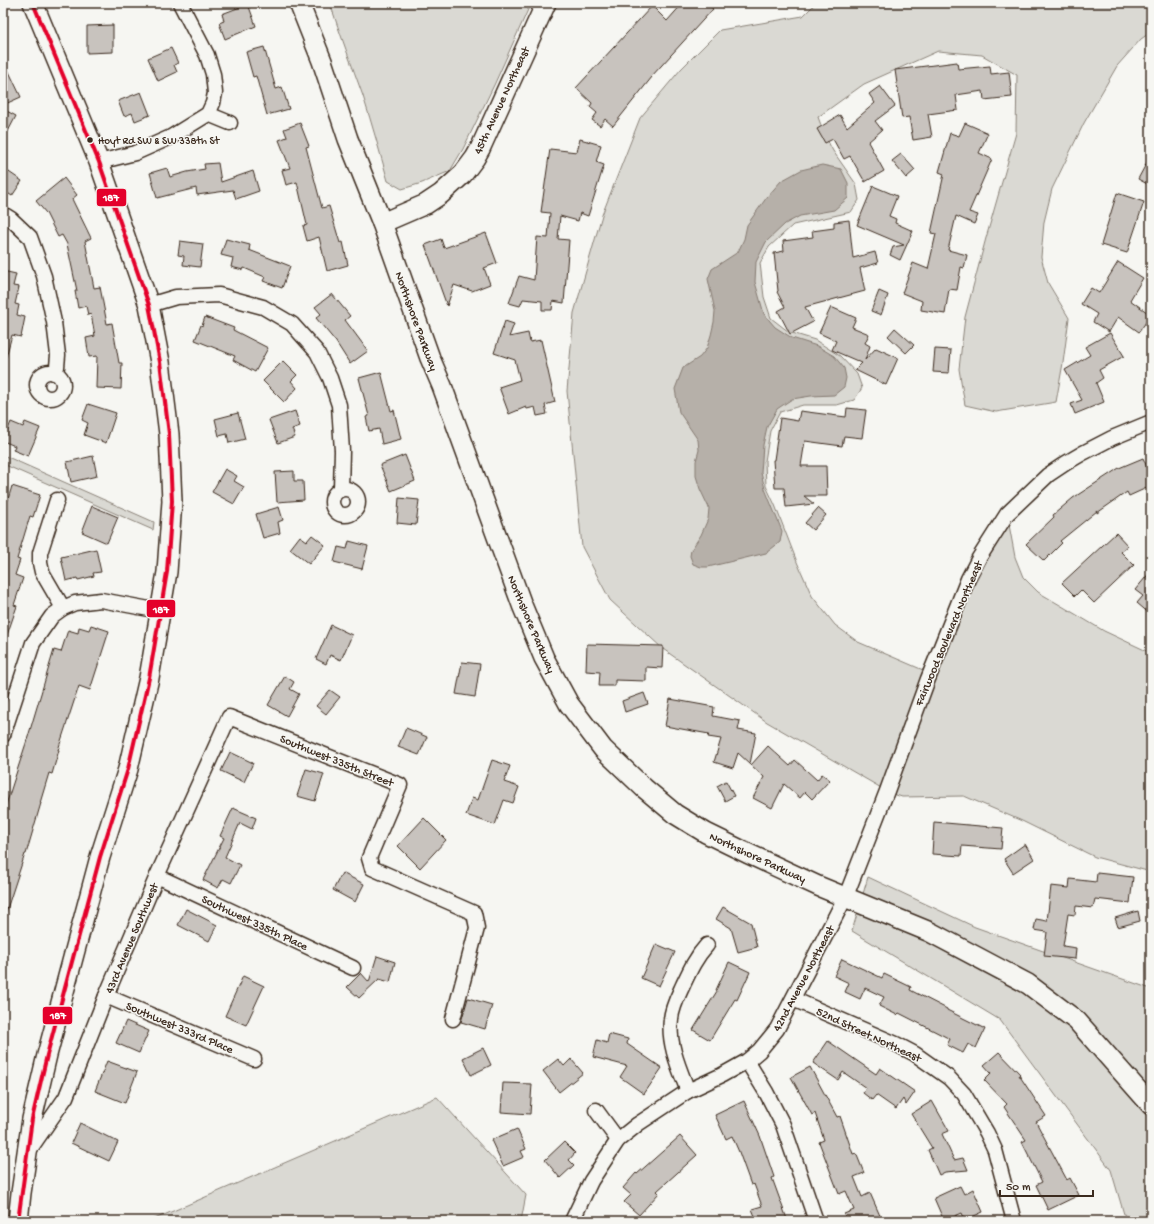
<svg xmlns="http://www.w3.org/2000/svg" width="1154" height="1224" viewBox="0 0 1154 1224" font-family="'Gochi Hand',sans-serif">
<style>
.green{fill:#dad9d3;stroke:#8a8278}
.water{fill:#b6b0a9;stroke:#857a71}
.building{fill:#c8c3be;stroke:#3b2a1e}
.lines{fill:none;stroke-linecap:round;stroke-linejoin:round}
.street-casing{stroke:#3b2a1e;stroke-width:17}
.secondary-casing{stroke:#3b2a1e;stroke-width:22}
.street{stroke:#f6f6f2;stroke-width:14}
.secondary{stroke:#f6f6f2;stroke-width:19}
.bus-1-casing{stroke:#f6f6f2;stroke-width:7}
.bus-1{stroke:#e4002b;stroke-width:4}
.bus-dot{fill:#3b2a1e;stroke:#f6f6f2;stroke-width:1.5}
.labels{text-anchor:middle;stroke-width:3;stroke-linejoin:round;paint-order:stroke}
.bus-label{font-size:11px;fill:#3b2a1e;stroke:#f6f6f2;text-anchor:start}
.street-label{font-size:12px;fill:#3b2a1e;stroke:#f6f6f2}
.line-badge{stroke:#f6f6f2;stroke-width:1.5}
.badge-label{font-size:11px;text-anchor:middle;font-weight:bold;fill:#fff}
</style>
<rect width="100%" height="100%" fill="#f6f6f2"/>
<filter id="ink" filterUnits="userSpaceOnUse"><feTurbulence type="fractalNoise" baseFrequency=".025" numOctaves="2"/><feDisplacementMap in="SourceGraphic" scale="8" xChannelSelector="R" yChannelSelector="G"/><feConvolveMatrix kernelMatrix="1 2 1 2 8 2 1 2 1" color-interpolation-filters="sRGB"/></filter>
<g filter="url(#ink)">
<g class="green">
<path d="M330 3H531L495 83 463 149 450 171 422 183 402 189 388 181C380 153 372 124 363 96 352 65 340 35 330 3Z"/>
<polygon points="816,3 1151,3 1151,32 1141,39 1117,66 1084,123 1052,189 1044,222 1041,257 1048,283 1069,318 1063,363 1056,402 996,412 965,405 959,369 965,317 986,238 1016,133 1017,75 982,55 938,51 864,84 818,117 825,136 833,151 856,184 859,200 851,212 793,225 769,247 760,263 764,297 771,318 789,332 815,340 840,356 857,374 862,388 854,400 837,405 803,405 780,412 770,431 765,461 766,486 775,505 797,562 812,596 835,625 858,642 930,673 1007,514 1015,557 1023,577 1038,592 1104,631 1151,653 1151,872 1095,857 1022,821 964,796 902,797 890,793 767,722 663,649 610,600 582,547 567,391 574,313 602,215 640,118 681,69 720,30 803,16"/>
<polygon points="3,455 154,522 153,530 3,464"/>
<polygon points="868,877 975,927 1151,989 1151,1221 1126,1221 1111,1170 1000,1020 852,931"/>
<polygon points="437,1097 526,1195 521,1221 150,1221"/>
</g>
<polygon class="water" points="822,165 841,169 848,183 848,198 834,210 800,216 785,224 766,242 756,262 755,282 764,314 775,327 792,338 817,346 834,356 844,368 846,378 844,387 834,395 811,396 792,399 777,409 767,427 763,445 761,473 765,489 782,531 780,542 766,553 708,567 701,567 693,564 690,556 691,550 701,535 708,519 709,508 700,489 696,476 696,461 699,450 698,440 679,412 675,389 683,368 700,357 707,348 711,335 714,322 715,311 708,279 712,269 738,252 744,239 747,225 767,197 781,181 801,170"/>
<g class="building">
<polygon points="683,3 707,3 713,9 651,77 652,77 613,126 605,119 600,126 592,120 597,113 590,107 592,103 576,88 652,6 667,21"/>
<polygon points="248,4 256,26 225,39 219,23 224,21 222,14"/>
<polygon points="113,25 113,52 87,53 87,26"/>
<polygon points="264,47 276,89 282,87 289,109 267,115 256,76 253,77 246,52"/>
<polygon points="171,48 178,63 174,65 177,72 158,81 148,58"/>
<polygon points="3,59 21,97 3,105"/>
<polygon points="957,62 958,69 990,66 991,74 1009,72 1012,97 984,100 983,91 956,95 958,110 928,114 932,137 913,140 909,117 902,118 895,70"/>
<polygon points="880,86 895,106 875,121 882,130 868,142 884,171 865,182 850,156 844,159 833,139 825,143 817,129 840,115 847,127 875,103 869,94"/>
<polygon points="141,92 150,115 135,121 132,113 124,116 118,101"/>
<polygon points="3,109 16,116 3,141"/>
<polygon points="300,123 309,146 306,147 322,208 329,206 340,243 343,242 348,265 327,271 319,237 307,241 303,226 307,225 297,182 286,185 282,170 290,168 279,140 287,137 284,129"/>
<polygon points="965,123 988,133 979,153 992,159 969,212 978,215 974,224 956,216 948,250 967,255 964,268 961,267 957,290 949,289 945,314 921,310 922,301 902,293 913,263 928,269 936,234 931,233 944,174 939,172 950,133 959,136"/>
<polygon points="580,139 601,145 596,162 604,165 588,216 580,213 578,221 560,216 558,239 569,240 564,303 553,301 552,310 542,310 542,301 523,299 520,306 509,303 519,276 534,280 537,237 548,238 550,213 541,212 550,149 577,152"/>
<polygon points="901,154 915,170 906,178 892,161"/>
<polygon points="1151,155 1151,186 1138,179"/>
<polygon points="218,163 221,182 253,171 259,191 236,199 233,190 197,195 196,188 157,198 150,173 167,168 170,177 187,172 205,169 204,164"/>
<polygon points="3,168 22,181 12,196 3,190"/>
<polygon points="64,178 77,195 72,199 91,238 85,241 94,288 100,287 107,324 112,323 119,363 122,363 121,389 96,388 97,356 89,357 86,338 95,336 91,314 88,315 86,306 78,308 75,291 77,291 67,244 62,235 58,237 46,213 36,201"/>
<polygon points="873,186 897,196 889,216 896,219 895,223 913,231 900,260 890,255 893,247 904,245 857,225"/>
<polygon points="1117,193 1144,202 1127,253 1101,245"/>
<polygon points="849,220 853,258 875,252 878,263 860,268 865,291 805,307 813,322 790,334 778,311 785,307 777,292 778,291 774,253 784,251 783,241 813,237 812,231 834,228 834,222"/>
<polygon points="486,233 497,263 484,268 490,284 472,291 454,285 447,306 425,245 441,239 444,248"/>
<polygon points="226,239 250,245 249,250 290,266 282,288 263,281 265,277 244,268 243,270 231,267 233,258 221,255"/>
<polygon points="180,241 203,244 200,267 183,265 184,256 178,255"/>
<polygon points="1118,262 1143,278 1130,300 1151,315 1139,332 1118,317 1109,332 1093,322 1097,314 1081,304 1091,288 1099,293"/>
<polygon points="3,271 16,274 13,286 19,287 15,304 19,305 17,315 25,317 21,337 12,335 6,357 3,356"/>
<polygon points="879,291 888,295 881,315 871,311"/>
<polygon points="332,294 350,316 345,320 368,351 350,364 336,342 316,318 321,314 315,307"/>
<polygon points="831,307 856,318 852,327 869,334 865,343 870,346 865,360 876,348 898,358 886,385 855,370 862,363 832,350 836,341 819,333"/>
<polygon points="205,317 234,328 233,330 268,348 255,372 233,360 235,356 195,340 201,325 202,326"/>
<polygon points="505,321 514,324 509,337 528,333 530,342 541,340 555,402 545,405 547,414 537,416 535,407 527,409 526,407 509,414 499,387 520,380 515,360 494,353"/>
<polygon points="895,328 914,345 906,353 888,336"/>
<polygon points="1110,333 1124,356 1099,370 1103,378 1096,383 1104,402 1075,414 1071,404 1082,400 1065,370 1090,355 1085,347"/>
<polygon points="935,349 951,350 949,373 933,372"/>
<polygon points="283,361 297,375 291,381 297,388 284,402 263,381"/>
<polygon points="381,372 391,411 394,410 401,439 382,444 379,429 369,431 366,417 369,416 359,378"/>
<polygon points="88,404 116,413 106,443 84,435 88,423 82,420"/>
<polygon points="847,408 866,410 862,438 844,436 842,446 805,441 801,466 826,466 827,496 804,496 814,504 786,507 784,488 775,488 773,460 774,460 780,418 798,421 800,411 846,417"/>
<polygon points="295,411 300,426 292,429 295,437 278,443 269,420"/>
<polygon points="238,413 245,439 229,443 227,434 219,436 215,419"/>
<polygon points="11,422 23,427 25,422 40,428 28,456 13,450 15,446 3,441"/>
<polygon points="405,455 415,481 391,491 380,465"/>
<polygon points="93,456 97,476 71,482 67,462"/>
<polygon points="1143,458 1151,476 1151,486 1129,496 1127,492 1097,513 1097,511 1060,541 1062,543 1044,561 1026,544 1054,517 1053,515 1073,498 1119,468"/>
<polygon points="225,469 237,476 234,481 244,487 234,504 212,492"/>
<polygon points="294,471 294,481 303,481 304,500 277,502 275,472"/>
<polygon points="12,486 40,495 33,517 30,516 17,559 20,560 15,575 23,578 14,605 17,606 5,641 3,641 3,516"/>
<polygon points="399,498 419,500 416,525 397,523"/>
<polygon points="92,506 118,517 107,543 82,532"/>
<polygon points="279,507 283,520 278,522 280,533 263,538 256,514"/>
<polygon points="818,508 826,515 813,530 805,523"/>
<polygon points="1116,533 1128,546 1121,552 1134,565 1094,603 1081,590 1075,596 1062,583"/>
<polygon points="312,535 325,545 309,564 290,549 300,536 307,541"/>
<polygon points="349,541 368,546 362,569 334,562 338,547 347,549"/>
<polygon points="96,549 101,572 93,573 94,576 78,580 77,578 66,581 61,557"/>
<polygon points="1151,571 1151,615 1137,603 1143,596 1135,590"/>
<polygon points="91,625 109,631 90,690 79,686 58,750 59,750 52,774 49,773 40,803 41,803 26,854 25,854 5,915 3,915 3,814 28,737 54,650 61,652 68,630 78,633 79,627 89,630"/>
<polygon points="331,625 352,635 341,660 330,655 326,664 316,659"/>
<polygon points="587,644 663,646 662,668 646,667 646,681 615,680 615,686 599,686 600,672 586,671"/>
<polygon points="462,662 480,664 475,697 456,694"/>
<polygon points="285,676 294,682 290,689 299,694 287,716 268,705"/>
<polygon points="330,690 340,697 326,714 316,706"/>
<polygon points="644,693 648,704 625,712 622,701"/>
<polygon points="670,699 714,707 713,716 740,721 738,730 756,733 750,764 738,753 733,768 714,762 721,739 708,737 709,734 665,726"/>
<polygon points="406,728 427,737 419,755 398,747"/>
<polygon points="768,746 790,766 795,760 817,780 822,774 830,780 812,799 805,792 800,798 784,784 772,808 753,798 764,777 751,765"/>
<polygon points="230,752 253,763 244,782 221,771"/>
<polygon points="492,760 510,766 504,782 519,787 513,803 504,800 495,825 466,815 472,798 478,800"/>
<polygon points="306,769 324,774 315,801 297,796"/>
<polygon points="726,781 734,796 725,801 717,786"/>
<polygon points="233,808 256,818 252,829 240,823 225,857 240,865 231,883 223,879 218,888 203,880 224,838 220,836"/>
<polygon points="424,818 446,840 420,868 398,846"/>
<polygon points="934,822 1003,828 1001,849 962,846 961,856 932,854"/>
<polygon points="1025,844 1034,859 1013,873 1004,859"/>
<polygon points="342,873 364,884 355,902 333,890"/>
<polygon points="1097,873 1133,877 1130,903 1095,899 1093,908 1076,906 1075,915 1068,914 1063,946 1076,948 1075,959 1044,956 1047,932 1034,930 1036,919 1047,921 1051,886 1069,888 1070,879 1096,882"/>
<polygon points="723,907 751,923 757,947 738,952 731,928 716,919"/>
<polygon points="186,909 217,925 209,941 178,925"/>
<polygon points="1138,911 1140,921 1118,927 1115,918"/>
<polygon points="656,944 675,952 659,986 641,978"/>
<polygon points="377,956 395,962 390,982 379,979 359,998 347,987 361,973 369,982"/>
<polygon points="842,959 882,978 884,974 911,987 910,990 947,1009 947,1010 985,1029 976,1048 968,1044 963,1053 947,1045 950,1039 899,1013 897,1015 879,1006 884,997 865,988 860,999 845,992 849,983 834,976"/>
<polygon points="729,962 750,972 737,1000 735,999 710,1040 693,1030 717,991 716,990"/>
<polygon points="243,976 264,986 246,1025 225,1016"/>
<polygon points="468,998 492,1005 485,1029 461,1022"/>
<polygon points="126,1021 149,1031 139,1053 116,1043"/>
<polygon points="609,1034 628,1039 627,1044 662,1068 644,1094 620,1077 627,1066 593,1057 597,1040 607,1043"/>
<polygon points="828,1041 876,1074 880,1068 915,1092 906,1105 903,1099 896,1109 876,1095 872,1100 863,1093 866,1088 843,1072 838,1080 813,1063"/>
<polygon points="483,1048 491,1065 471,1075 463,1058"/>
<polygon points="999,1052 1020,1074 1019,1075 1046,1116 1036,1122 1067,1180 1070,1178 1079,1195 1048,1210 1036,1185 1042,1182 1022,1142 1026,1140 1004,1107 1007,1104 984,1080 991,1073 984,1065"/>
<polygon points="558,1059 564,1066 571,1059 583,1073 559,1092 543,1071"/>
<polygon points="107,1061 137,1072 125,1103 95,1091"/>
<polygon points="810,1067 837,1117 840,1116 853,1154 856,1153 864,1173 854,1177 862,1197 870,1193 881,1218 875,1221 847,1221 844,1214 854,1210 846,1191 839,1194 819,1142 824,1140 815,1113 812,1115 791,1077"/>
<polygon points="503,1083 532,1084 530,1114 501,1112"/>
<polygon points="744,1101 760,1136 774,1177 772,1178 787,1219 780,1221 757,1221 752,1209 762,1206 754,1184 751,1185 739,1152 732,1136 726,1139 715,1115"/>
<polygon points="932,1101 949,1131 942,1134 954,1160 963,1158 968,1170 945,1172 939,1175 928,1150 932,1148 911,1114"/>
<polygon points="80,1123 118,1142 109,1161 71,1143"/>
<polygon points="517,1129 526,1149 521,1151 524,1157 503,1166 491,1140"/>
<polygon points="680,1136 697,1155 657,1191 659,1193 639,1215 624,1202 631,1195 623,1188 636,1173 637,1174"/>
<polygon points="564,1142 575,1153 569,1160 574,1165 560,1178 545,1160"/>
<polygon points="960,1186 964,1194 973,1189 983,1212 965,1220 962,1213 944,1221 934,1198"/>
</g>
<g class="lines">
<g class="street-casing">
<g id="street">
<polyline points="208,114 230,123"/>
<polyline points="99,162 135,153 171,137 208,114 213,103 215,93 213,74 207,55 180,3"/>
<polyline points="3,214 11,219 30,237 44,276 54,322 58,355 57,367 54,373"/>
<polyline points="149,305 176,297 219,295 263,307 292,324 317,352 330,378 339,405 342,451 341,489"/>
<circle cx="50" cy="385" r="13"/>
<circle cx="345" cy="502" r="13"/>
<polyline points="57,500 40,553 40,563 42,572 63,608"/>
<polyline points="3,735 33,643 52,616 63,608 75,603 101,600 160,611"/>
<polyline points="157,876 353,968"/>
<polyline points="106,996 254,1059"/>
<polyline points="793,999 896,1044 915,1054 949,1078 964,1094 987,1133 995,1150 1014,1221"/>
<polyline points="747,1061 766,1092 783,1125 816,1221"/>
<path d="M688 1091C679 1068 668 1044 671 1019 672 1007 678 996 683 985 690 970 696 957 707 945"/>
<polyline points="596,1110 618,1140"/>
<polyline points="28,1152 66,1097 106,996 157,876 229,717 400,785 369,858 372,868 474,913 477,928 453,1019"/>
<polyline points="572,1221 591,1181 618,1140 638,1124 688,1091 722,1075 747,1061 759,1051 777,1029 846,896 887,791 928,679 968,579 979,558 1007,514 1048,475 1066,463 1083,453 1112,438 1151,422"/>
</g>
</g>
<g class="secondary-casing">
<g id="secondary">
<polyline points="299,3 322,61 348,139 382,223 430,358 442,386 522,605 544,658 569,704 603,749 644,788 675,814 706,833 749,854 818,886 930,932 1028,984 1077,1021 1151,1105"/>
<polyline points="382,223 426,204 441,194 463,174 475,158 480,149 546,3"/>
<polyline points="18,1221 21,1193 32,1119 47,1055 100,857 128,769 149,678 167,572 172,501 169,434 160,362 149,305 99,162 33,3"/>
</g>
</g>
<use href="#street" class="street"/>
<use href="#secondary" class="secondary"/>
<g class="bus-1-casing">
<polyline id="bus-1" points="18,1221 32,1119 47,1055 100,857 128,769 149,678 167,572 172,501 169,434 160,362 149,305 99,162 33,3"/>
</g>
<use href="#bus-1" class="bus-1"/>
</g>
</g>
<circle class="bus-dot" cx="90" cy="140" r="3.5"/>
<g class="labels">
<g class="bus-label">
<text x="98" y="144">Hoyt Rd SW &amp; SW 338th St</text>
</g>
<g class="street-label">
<text transform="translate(501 100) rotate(-65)" y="4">45th Avenue Northeast</text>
<text transform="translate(417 321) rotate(70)" y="4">Northshore Parkway</text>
<text transform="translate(532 624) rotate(67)" y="4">Northshore Parkway</text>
<text transform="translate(948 633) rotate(-67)" y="4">Fairwood Boulevard Northeast</text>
<text transform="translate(337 760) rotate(22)" y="4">Southwest 335th Street</text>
<text transform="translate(758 857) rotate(25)" y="4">Northshore Parkway</text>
<text transform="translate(255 922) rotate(25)" y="4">Southwest 335th Place</text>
<text transform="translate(131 938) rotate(-67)" y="4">43rd Avenue Southwest</text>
<text transform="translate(803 978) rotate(-62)" y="4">42nd Avenue Northeast</text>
<text transform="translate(180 1027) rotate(23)" y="4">Southwest 333rd Place</text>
<text transform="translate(869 1034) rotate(25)" y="4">52nd Street Northeast</text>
</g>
</g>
<g class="line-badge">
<rect x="96" y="188" width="31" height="19" rx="4" fill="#e4002b"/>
<rect x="146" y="599" width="30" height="19" rx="4" fill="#e4002b"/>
<rect x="42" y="1006" width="31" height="19" rx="4" fill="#e4002b"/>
</g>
<g class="badge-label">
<text x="111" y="201">187</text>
<text x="161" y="613">187</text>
<text x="58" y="1019">187</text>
</g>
<rect width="1154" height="1224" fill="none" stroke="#f6f6f2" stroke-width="16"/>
<rect x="8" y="8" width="1138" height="1208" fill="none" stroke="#3b2a1e" stroke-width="1.5" filter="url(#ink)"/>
<path d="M1000 1190v6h93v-6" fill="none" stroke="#3b2a1e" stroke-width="2"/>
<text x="1006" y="1190" font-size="12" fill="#3b2a1e" stroke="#f6f6f2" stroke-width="3" paint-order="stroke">50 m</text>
</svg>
